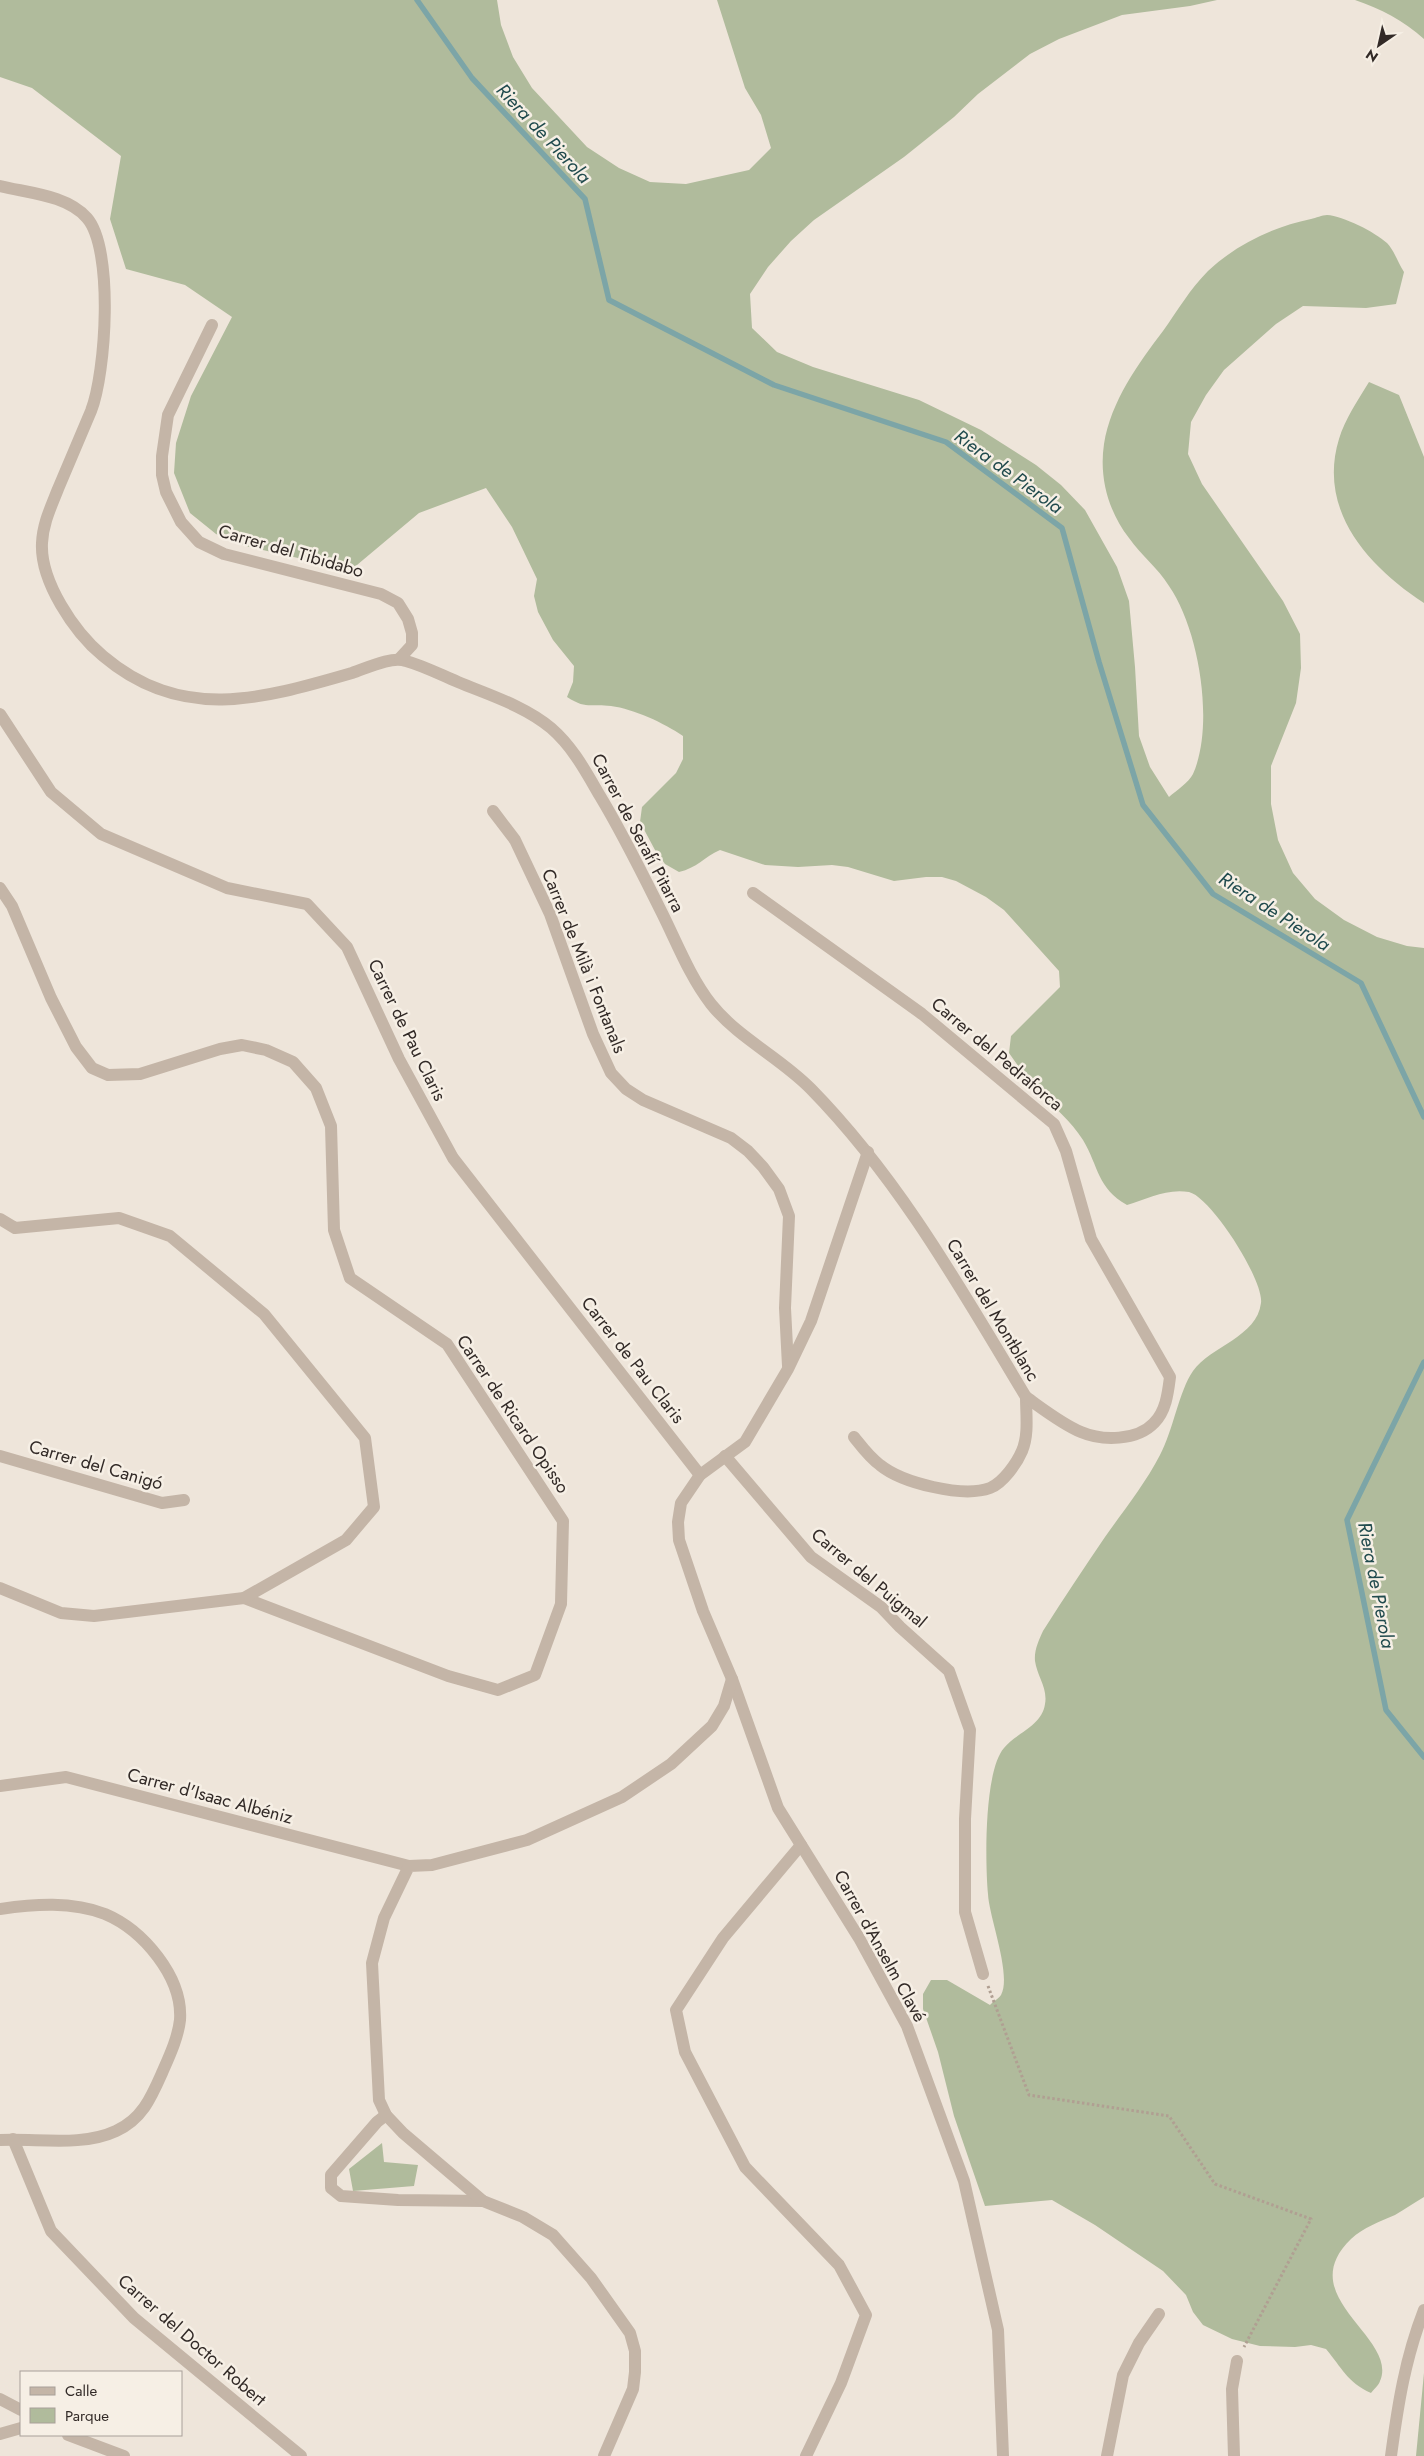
<svg xmlns="http://www.w3.org/2000/svg" width="1424" height="2456" viewBox="0 0 1424 2456" font-family="Jost,sans-serif">
<style>
.green{fill:#b0bb9c}
.lines{fill:none;stroke-linecap:round;stroke-linejoin:round}
.stream{stroke:#7ca5a7;stroke-width:5.5}
.path{stroke:#b09f92;stroke-width:3;stroke-dasharray:2.5 2.5;stroke-linecap:butt}
.minor{stroke:#c4b5a7;stroke-width:12}
.labels{text-anchor:middle;stroke-width:5;stroke-linejoin:round;paint-order:stroke}
.street-label{font-size:18px;fill:#322a27;stroke:#f6efe5}
.water-label{font-size:19px;font-style:italic;fill:#214b4e;stroke:#f6efe5}
</style>
<rect width="100%" height="100%" fill="#eee5da"/>
<g class="green">
<path d="M0 0H497L501 25 513 57 532 88 587 147 619 168 650 182 686 184 749 170 771 148 761 115 745 88 717 0H1217L1190 6 1122 15 1059 39 1030 54 978 94 954 117 904 157 814 220 791 241 768 267 750 294 752 328 777 352 813 367 919 400 981 430 1036 465 1061 485 1085 510 1117 567 1129 601 1135 667 1139 736 1150 767 1169 797C1176 791 1189 782 1193 774 1215 725 1199 629 1169 586 1158 568 1141 555 1129 538 1108 511 1099 477 1104 444 1111 401 1138 364 1163 331 1178 310 1190 289 1208 271 1237 244 1273 227 1311 219 1316 218 1322 215 1327 215 1343 216 1375 232 1387 243 1394 250 1398 263 1404 272L1396 304 1366 308 1303 306 1276 324 1224 370 1206 395 1191 422 1188 454 1202 484 1283 601 1300 634 1301 668 1296 703 1271 766V804L1278 840 1293 873 1315 899 1344 920 1377 937 1407 946 1424 948V2197C1414 2203 1405 2209 1395 2215 1379 2222 1364 2227 1351 2239 1291 2297 1399 2337 1380 2381 1379 2385 1374 2389 1371 2393 1347 2382 1342 2368 1326 2349L1311 2345 1295 2347 1260 2346 1232 2339 1203 2325 1193 2312 1186 2295 1163 2271 1095 2225 1052 2200 985 2206 954 2116 938 2052 923 2009V1994L931 1980H947L990 2005C993 2002 999 1998 1001 1995 1012 1975 989 1917 988 1894 985 1862 984 1771 1004 1748 1016 1733 1042 1726 1045 1704 1048 1688 1037 1676 1035 1661 1034 1650 1039 1640 1043 1631 1063 1599 1084 1568 1105 1537 1124 1510 1145 1484 1160 1455 1173 1431 1179 1391 1193 1371 1211 1346 1257 1337 1261 1303 1264 1280 1211 1197 1189 1192 1167 1188 1147 1199 1127 1205 1097 1188 1099 1167 1083 1140 1071 1121 1055 1108 1039 1092 1028 1080 1018 1066 1009 1053L1011 1036 1060 987 1059 971 1004 910 986 897 956 881 942 877H926L894 881 848 867 832 865 798 867 765 865 720 850C704 857 697 868 679 872L665 864 655 850 640 822 642 807 676 773 683 759V736C664 723 634 709 611 706 590 703 587 710 567 697L573 682 574 666 553 640 538 612 534 596 537 579 512 527 486 488 419 513 351 570 245 546 216 534 190 513 174 473 176 443 191 396 232 317 185 285 126 269 110 219 121 156 32 88 0 77Z"/>
<path d="M1355 0H1424V39C1403 20 1381 9 1355 0Z"/>
<path d="M1369 382 1399 395 1424 457V603C1369 567 1317 511 1339 439 1345 419 1358 400 1369 382Z"/>
<polygon points="382,2143 384,2162 418,2165 414,2186 353,2191 349,2169"/>
<polygon points="1424,2373 1424,2456 1416,2456"/>
</g>
<g class="lines">
<g class="stream">
<polyline points="417,0 472,78 585,199 609,300 774,385 946,442 1062,528 1099,662 1143,805 1213,894 1361,983 1424,1117"/>
<polyline points="1424,1362 1347,1520 1386,1710 1424,1757"/>
</g>
<polyline class="path" points="988,1986 1029,2095 1169,2116 1215,2184 1311,2219 1244,2347"/>
<g class="minor">
<path d="M0 186C28 193 67 195 87 218 114 249 106 373 91 411 80 437 69 463 58 489 51 507 43 523 42 543 40 581 74 632 103 656 182 723 262 699 352 673 367 668 391 656 406 661 424 666 441 675 458 682 489 695 525 706 551 728 573 747 586 772 600 796 623 834 642 873 662 913 677 943 690 977 711 1004 738 1038 781 1058 811 1089 900 1180 961 1289 1026 1397 1026 1414 1029 1435 1022 1451 1017 1463 1003 1483 990 1488 963 1498 902 1483 880 1465 869 1457 862 1447 854 1437"/>
<polyline points="212,325 168,415 162,456 162,475 166,492 181,522 199,542 224,554 381,594 398,603 408,619 412,633 412,645 400,658"/>
<polyline points="0,714 51,792 101,834 227,888 307,904 347,947 399,1059 453,1158 700,1475"/>
<polyline points="493,811 515,840 550,914 593,1034 611,1073 626,1089 643,1100 731,1138 748,1151 763,1167 779,1189 789,1216 785,1308 788,1366"/>
<polyline points="0,888 12,906 51,998 76,1047 92,1068 108,1075 140,1074 220,1049 242,1045 266,1050 293,1062 316,1088 331,1126 334,1230 350,1278 447,1344 563,1521 561,1604 535,1675 498,1690 448,1676 244,1598"/>
<path d="M753 893 922 1014 1054 1124 1066 1151 1091 1239 1170 1377C1168 1393 1166 1411 1154 1423 1137 1441 1102 1441 1081 1432 1062 1424 1043 1409 1026 1397"/>
<polyline points="868,1152 811,1321 788,1369 745,1442 700,1475 681,1503 678,1522 679,1540 703,1611 732,1679 778,1808 859,1938 907,2026 964,2181 998,2330 1003,2456"/>
<polyline points="0,1219 15,1228 119,1218 170,1236 264,1314 365,1438 374,1507 346,1540 244,1598 94,1616 61,1613 0,1588"/>
<polyline points="0,1456 162,1503 184,1500"/>
<polyline points="725,1456 811,1557 881,1607 900,1627 949,1671 970,1730 965,1819 965,1912 983,1974"/>
<polyline points="0,1786 66,1777 409,1866"/>
<polyline points="801,1845 723,1938 676,2010 685,2052 745,2167 839,2265 866,2315 841,2383 806,2456"/>
<path d="M0 1909C34 1904 72 1901 105 1914 143 1930 183 1977 180 2020 178 2038 169 2057 162 2073 151 2098 142 2119 116 2131 82 2147 37 2138 0 2140"/>
<polyline points="386,2115 377,2122 331,2175 331,2188 341,2196 398,2200 483,2201"/>
<polyline points="13,2139 51,2231 134,2318 301,2456"/>
<polyline points="0,2399 21,2410"/>
<polyline points="0,2434 21,2428"/>
<polyline points="68,2435 124,2456"/>
<polyline points="604,2456 633,2389 635,2372 635,2351 630,2333 591,2278 553,2235 523,2217 483,2201 403,2133 386,2115 379,2100 372,1963 384,1918 409,1866 432,1865 527,1840 622,1797 671,1764 712,1726 724,1706 732,1679"/>
<polyline points="1107,2456 1123,2375 1139,2343 1159,2314"/>
<polyline points="1234,2456 1232,2389 1237,2361"/>
<path d="M1391 2456C1398 2404 1405 2359 1424 2310"/>
</g>
</g>
<g class="labels">
<g class="street-label">
<text transform="translate(291 551) rotate(16)" y="6">Carrer del Tibidabo</text>
<text transform="translate(638 833) rotate(62)" y="6">Carrer de Serafí Pitarra</text>
<text transform="translate(584 961) rotate(68)" y="6">Carrer de Milà i Fontanals</text>
<text transform="translate(407 1030) rotate(64)" y="6">Carrer de Pau Claris</text>
<text transform="translate(997 1054) rotate(40)" y="6">Carrer del Pedraforca</text>
<text transform="translate(993 1310) rotate(59)" y="6">Carrer del Montblanc</text>
<text transform="translate(633 1360) rotate(52)" y="6">Carrer de Pau Claris</text>
<text transform="translate(513 1414) rotate(56)" y="6">Carrer de Ricard Opisso</text>
<text transform="translate(96 1465) rotate(16)" y="6">Carrer del Canigó</text>
<text transform="translate(869 1578) rotate(40)" y="6">Carrer del Puigmal</text>
<text transform="translate(210 1796) rotate(15)" y="6">Carrer d'Isaac Albéniz</text>
<text transform="translate(880 1946) rotate(61)" y="6">Carrer d'Anselm Clavé</text>
<text transform="translate(192 2340) rotate(41)" y="6">Carrer del Doctor Robert</text>
</g>
<g class="water-label">
<text transform="translate(544 133) rotate(47)" y="7">Riera de Pierola</text>
<text transform="translate(1009 471) rotate(36)" y="7">Riera de Pierola</text>
<text transform="translate(1275 911) rotate(33)" y="7">Riera de Pierola</text>
<text transform="translate(1377 1585) rotate(79)" y="7">Riera de Pierola</text>
</g>
</g>
<rect x="20" y="2371" width="162" height="65" fill="#f6efe5" stroke="#a8a099"/>
<rect x="30" y="2387" width="25" height="8" fill="#c4b5a7" stroke="#a8a099"/>
<text x="65" y="2396" font-size="15" fill="#322a27">Calle</text>
<rect x="30" y="2408" width="25" height="15" fill="#b0bb9c" stroke="#a8a099"/>
<text x="65" y="2421" font-size="15" fill="#322a27">Parque</text>
<g transform="translate(1379 45) rotate(214)" stroke="#f6efe5" stroke-width="4" paint-order="stroke">
<path d="M0-4L9 19L0 12L-9 19Z" fill="#322a27"/>
<text y="-8" font-size="14" font-weight="bold" text-anchor="middle" fill="#322a27">N</text>
</g>
</svg>
